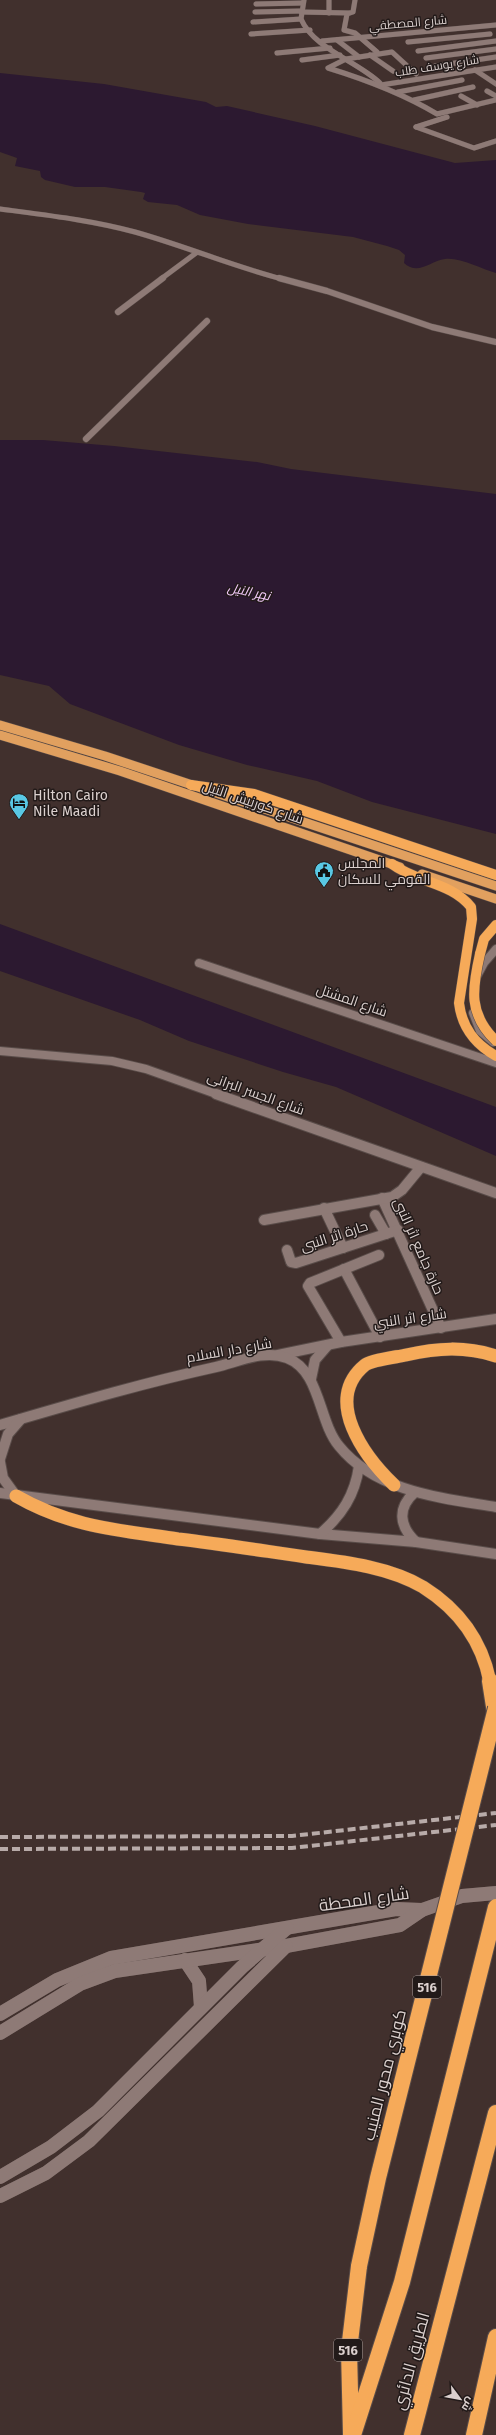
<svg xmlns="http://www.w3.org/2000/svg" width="496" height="2435" viewBox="0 0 496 2435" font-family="'Fira Sans',Cairo,sans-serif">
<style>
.water{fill:#2c1930}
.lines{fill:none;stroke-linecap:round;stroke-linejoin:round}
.pedestrian-far1-casing{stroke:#594c49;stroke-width:5.5}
.pedestrian-casing{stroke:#594c49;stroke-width:7}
.minor-far3-casing{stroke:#594c49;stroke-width:5.5}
.minor-far2-casing{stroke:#594c49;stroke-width:10}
.minor-far1-casing{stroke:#594c49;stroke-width:12}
.minor-casing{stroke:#594c49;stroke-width:14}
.secondary-casing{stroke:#594c49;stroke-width:12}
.trunk-casing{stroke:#594c49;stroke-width:10}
.motorway-far2-casing{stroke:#594c49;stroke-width:11}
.motorway-far1-casing{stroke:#594c49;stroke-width:14}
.motorway-casing{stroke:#594c49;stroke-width:18}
.pedestrian-far1{stroke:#8e7a76;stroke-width:5}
.pedestrian{stroke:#8e7a76;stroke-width:6}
.minor-far3{stroke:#8e7a76;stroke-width:5}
.minor-far2{stroke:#8e7a76;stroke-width:8}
.minor-far1{stroke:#8e7a76;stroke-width:10}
.minor{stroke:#8e7a76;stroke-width:14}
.secondary{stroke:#8e7a76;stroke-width:10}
.trunk{stroke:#e1a05f;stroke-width:9}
.motorway-far2{stroke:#f6aa59;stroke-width:10}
.motorway-far1{stroke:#f6aa59;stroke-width:13}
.motorway{stroke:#f6aa59;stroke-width:16}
.rail{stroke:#b8aba9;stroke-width:4;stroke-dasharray:8 4;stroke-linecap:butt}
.motorway-bridge-far1-casing{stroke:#594c49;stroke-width:11;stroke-linecap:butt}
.motorway-bridge-casing{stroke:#594c49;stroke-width:18;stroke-linecap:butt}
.motorway-bridge-far1{stroke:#f6aa59;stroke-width:10}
.motorway-bridge{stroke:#f6aa59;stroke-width:16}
.labels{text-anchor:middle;stroke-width:3;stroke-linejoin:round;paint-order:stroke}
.far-street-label{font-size:12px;fill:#dbd0ce;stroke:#221a19}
.far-water-label{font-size:13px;font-style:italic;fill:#f3cafa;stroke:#221a19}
.shield{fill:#221a19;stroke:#a49998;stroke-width:1}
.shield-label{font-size:13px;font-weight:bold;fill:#dbd0ce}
.poi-label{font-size:14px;fill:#dbd0ce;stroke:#221a19;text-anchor:start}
.street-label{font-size:14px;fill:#dbd0ce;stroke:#221a19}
.near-street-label{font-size:17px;fill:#dbd0ce;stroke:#221a19}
</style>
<rect width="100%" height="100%" fill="#41302d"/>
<g class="water">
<path d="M0 73 104 84 206 102 216 107 227 106 315 126 455 163 496 160V273C481 269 460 257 445 259 430 261 418 276 404 263L405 255 399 250 387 246 353 237 248 224 200 215 177 205 148 202 143 199 145 193 141 192 105 187H75L45 180 41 177 40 171 15 166 17 158 0 152Z"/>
<polygon points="0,440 43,440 114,446 257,462 291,469 496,494 496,834 372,802 317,781 247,765 179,745 70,704 49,686 0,675"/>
<polygon points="0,924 496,1107 496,1156 336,1087 283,1072 189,1041 140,1020 0,971"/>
</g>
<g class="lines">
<g class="pedestrian-far1-casing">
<g id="pedestrian-far1">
<path d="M0 209C45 215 91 220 135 232 185 246 232 266 282 279"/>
<polyline points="161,279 196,253"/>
</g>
</g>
<g class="pedestrian-casing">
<g id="pedestrian">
<polyline points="279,278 327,291 432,327 496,342"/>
<polyline points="118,312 163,278"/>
<polyline points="86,439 207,321"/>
</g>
</g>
<g class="minor-far3-casing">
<g id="minor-far3">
<path d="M304 0 301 19C314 49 357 61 380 83"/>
<polyline points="329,0 329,13"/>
<polyline points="355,0 353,12 347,14 344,30 355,33 377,52"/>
<polyline points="256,4 303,3"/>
<polyline points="255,12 301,11"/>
<polyline points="301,12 349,13"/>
<polyline points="253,22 301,19"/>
<polyline points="251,34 310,30"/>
<polyline points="337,40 359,57"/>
<polyline points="322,41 496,25"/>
<polyline points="408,42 490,34"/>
<polyline points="418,51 496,41"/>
<polyline points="277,53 330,48"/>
<polyline points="370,55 393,71"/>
<polyline points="426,58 496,49"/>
<polyline points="302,60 340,55"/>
<polyline points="435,66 496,57"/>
<polyline points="475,70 496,84"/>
<path d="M416 74 392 52 346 59 328 68C367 80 402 93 437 114L496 100"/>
<polyline points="381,85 496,67"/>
<polyline points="487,91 496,96"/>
<polyline points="398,92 462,80"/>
<polyline points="461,96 477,105"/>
<polyline points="414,100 473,87"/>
<polyline points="416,127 474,148 496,141"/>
<polyline points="416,127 447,117"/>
</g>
</g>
<g class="minor-far2-casing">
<g id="minor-far2">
<polyline points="199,963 496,1063"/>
<polyline points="477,976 484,963 496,949"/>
<polyline points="473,1013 480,1031 493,1042"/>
<polyline points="0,1051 112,1061 146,1069 219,1095"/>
</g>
</g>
<g class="minor-far1-casing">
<g id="minor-far1">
<polyline points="216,1094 496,1193"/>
<polyline points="382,1198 441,1328"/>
<polyline points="324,1208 343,1248"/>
<polyline points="375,1215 386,1234"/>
<polyline points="264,1220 392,1197 402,1190 421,1167"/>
<polyline points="287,1250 291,1262 296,1263 398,1230"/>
<polyline points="344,1269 380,1337"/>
<polyline points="341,1342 308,1286 310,1283 379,1255"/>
<polyline points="278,1355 341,1342 496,1319"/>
<polyline points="311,1379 315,1360 328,1345"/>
</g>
</g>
<g class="minor-casing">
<g id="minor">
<polyline points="185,1960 199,1981 201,2007"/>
<polyline points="0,2014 57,1980 111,1958 396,1909 422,1910 462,1896 496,1893"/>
<polyline points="0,2033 80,1984 115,1971 286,1946 400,1925 422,1910"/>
<polyline points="0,2177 51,2147 98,2111 242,1967 287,1928"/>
<polyline points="0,2196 46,2173 89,2141 286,1946"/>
</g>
</g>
<g class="secondary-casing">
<g id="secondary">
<path d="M0 1425C72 1404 143 1383 216 1367 238 1362 264 1349 287 1358 321 1371 318 1421 339 1446 376 1492 442 1498 496 1507"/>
<polyline points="0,1459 8,1434 21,1419"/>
<polyline points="0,1462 3,1478 16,1496"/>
<path d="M415 1492C397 1508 399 1526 416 1542"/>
<polyline points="0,1493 320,1534 416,1542 496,1554"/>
<path d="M320 1534C342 1515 355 1495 359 1466"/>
</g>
</g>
<g class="trunk-casing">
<g id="trunk">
<polyline points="0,725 105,756 496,886"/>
<polyline points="0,735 120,771 400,867"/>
<polyline points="422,874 496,899"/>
</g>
</g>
<g class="motorway-far2-casing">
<g id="motorway-far2">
<polyline points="191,785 254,794 496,875"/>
<path d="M392 864C417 883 451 882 471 907L472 919 459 1003C462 1028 475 1044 496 1056"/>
<polyline points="480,954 484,939 496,925"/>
</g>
</g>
<g class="motorway-far1-casing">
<g id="motorway-far1">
<path d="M394 1485C365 1457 322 1400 365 1365 371 1360 397 1357 406 1355 437 1348 465 1346 496 1356"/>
<path d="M16 1496C70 1527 118 1530 178 1539 221 1544 264 1551 306 1557 345 1562 389 1567 423 1587 458 1609 482 1641 490 1682"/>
</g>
</g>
<g class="motorway-casing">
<g id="motorway">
<polyline points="490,1681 495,1713"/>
<polyline points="351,2434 349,2350 359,2266"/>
<polyline points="353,2435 402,2282 496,1907"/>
<polyline points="412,2435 496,2113"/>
<polyline points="474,2435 496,2337"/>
</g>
</g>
<use href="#pedestrian-far1" class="pedestrian-far1"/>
<use href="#pedestrian" class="pedestrian"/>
<use href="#minor-far3" class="minor-far3"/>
<use href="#minor-far2" class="minor-far2"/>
<use href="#minor-far1" class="minor-far1"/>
<use href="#minor" class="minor"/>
<use href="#secondary" class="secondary"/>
<use href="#trunk" class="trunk"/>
<use href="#motorway-far2" class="motorway-far2"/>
<use href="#motorway-far1" class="motorway-far1"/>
<use href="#motorway" class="motorway"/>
<g class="rail">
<polyline points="0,1837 292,1836 496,1813"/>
<polyline points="0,1849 292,1848 496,1825"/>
</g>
<g class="motorway-bridge-far1-casing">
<path id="motorway-bridge-far1" d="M480 954C472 989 468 1014 496 1041"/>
</g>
<g class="motorway-bridge-casing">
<polyline id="motorway-bridge" points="359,2266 378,2178 496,1708"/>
</g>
<use href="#motorway-bridge-far1" class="motorway-bridge-far1"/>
<use href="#motorway-bridge" class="motorway-bridge"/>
</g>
<defs>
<g id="hotel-pin" transform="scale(1)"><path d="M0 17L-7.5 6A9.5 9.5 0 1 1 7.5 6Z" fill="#59c8e4" stroke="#221a19"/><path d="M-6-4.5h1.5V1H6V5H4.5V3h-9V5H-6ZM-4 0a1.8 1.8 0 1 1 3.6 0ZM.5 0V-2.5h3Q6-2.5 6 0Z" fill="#111"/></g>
<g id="civic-pin" transform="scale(1)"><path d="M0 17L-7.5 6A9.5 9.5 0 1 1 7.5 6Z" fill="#59c8e4" stroke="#221a19"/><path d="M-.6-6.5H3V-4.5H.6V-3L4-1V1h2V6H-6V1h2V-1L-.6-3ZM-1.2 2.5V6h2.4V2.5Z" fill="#111"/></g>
</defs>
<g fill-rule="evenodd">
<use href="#hotel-pin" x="19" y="803"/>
<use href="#civic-pin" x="324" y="871"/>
</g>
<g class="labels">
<g class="far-street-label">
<text transform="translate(408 23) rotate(-5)" y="4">شارع المصطفي</text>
<text transform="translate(437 66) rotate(-9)" y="4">شارع يوسف طلب</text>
</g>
<g class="far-water-label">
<text transform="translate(249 591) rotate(12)" y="5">نهر النيل</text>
</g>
<g class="shield">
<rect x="413" y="1976" width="28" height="22" rx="3"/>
<rect x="334" y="2339" width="28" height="22" rx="3"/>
</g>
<g class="shield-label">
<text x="427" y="1992">516</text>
<text x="348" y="2355">516</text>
</g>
<g class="poi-label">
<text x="33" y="800">Hilton Cairo<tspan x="33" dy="16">Nile Maadi</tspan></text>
<text x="338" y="868">المجلس<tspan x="338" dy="16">القومي للسكان</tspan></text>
</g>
<g class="street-label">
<text transform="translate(253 802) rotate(19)" y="5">شارع كورنيش النيل</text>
<text transform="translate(352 1000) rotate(19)" y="5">شارع المشتل</text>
<text transform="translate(256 1093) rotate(20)" y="5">شارع الجسر البرانى</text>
<text transform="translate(334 1236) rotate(-18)" y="5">حارة اثر النبى</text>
<text transform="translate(419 1246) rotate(66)" y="5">حارة جامع اثر النبى</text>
<text transform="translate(410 1318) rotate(-8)" y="5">شارع اثر النبي</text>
<text transform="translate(229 1350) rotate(-10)" y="5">شارع دار السلام</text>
</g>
<g class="near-street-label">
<text transform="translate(364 1899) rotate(-8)" y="6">شارع المحطة</text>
<text transform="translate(384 2075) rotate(-76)" y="6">كوبري محور المنيب</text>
<text transform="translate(411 2361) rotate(-75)" y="6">الطريق الدائري</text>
</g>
</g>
<g transform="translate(460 2399) rotate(122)" stroke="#221a19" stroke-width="3" paint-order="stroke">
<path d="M0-3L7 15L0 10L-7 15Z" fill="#dbd0ce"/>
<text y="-6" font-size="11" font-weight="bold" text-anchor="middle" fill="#dbd0ce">ش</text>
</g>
</svg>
